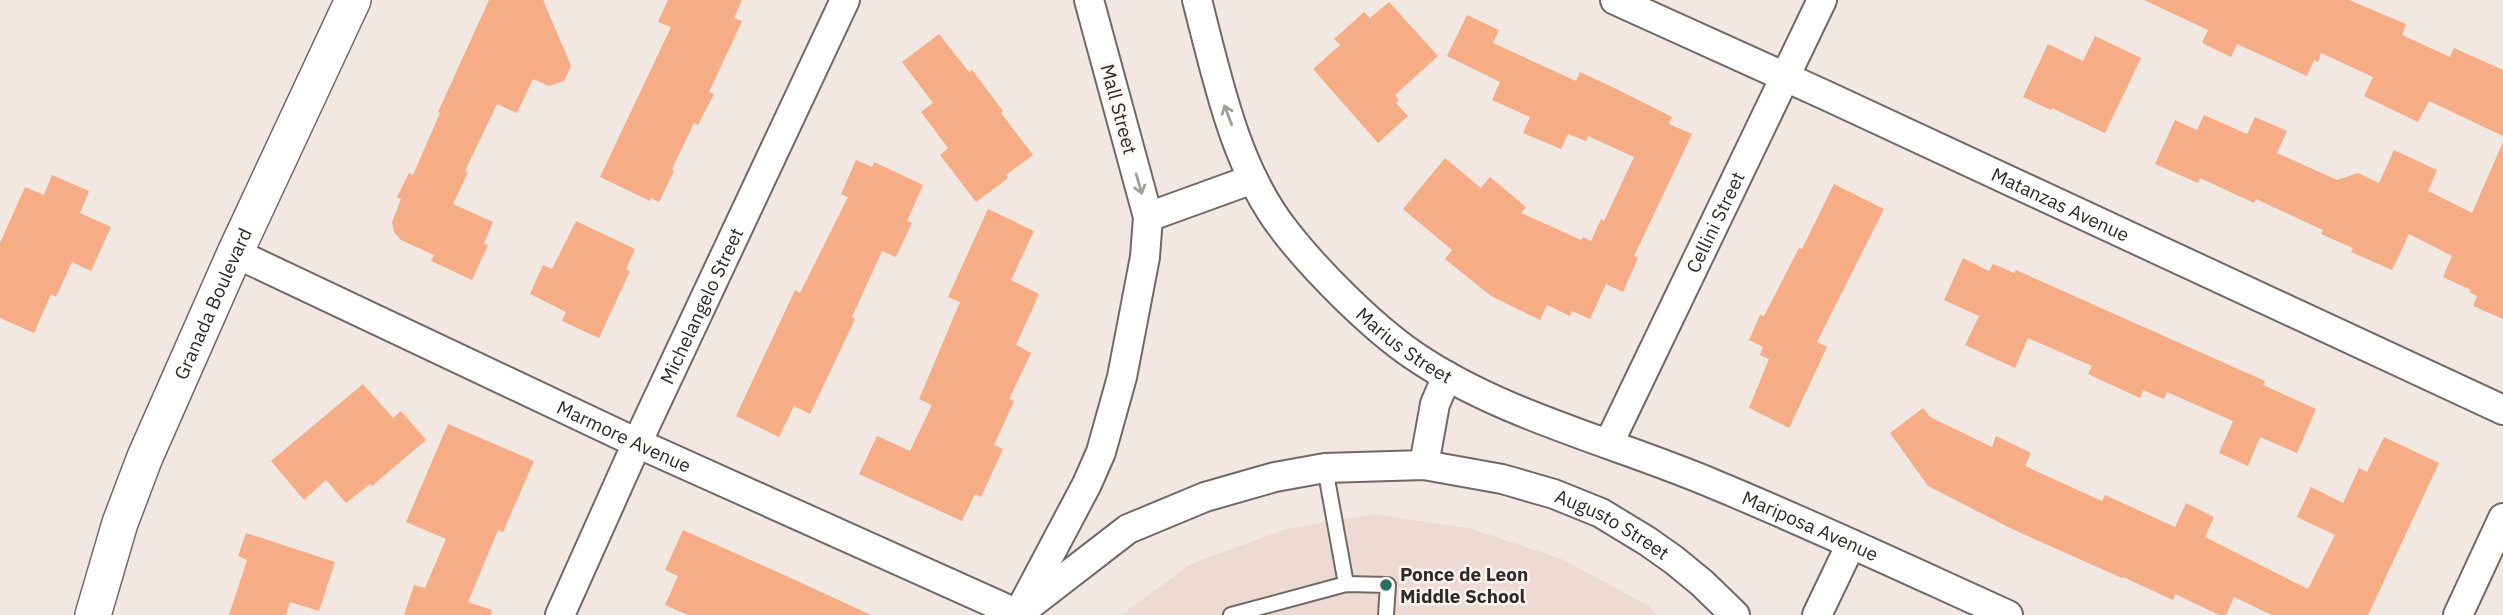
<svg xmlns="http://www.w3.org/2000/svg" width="2503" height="615" viewBox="0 0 2503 615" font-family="'IBM Plex Sans',sans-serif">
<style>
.built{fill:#eddad2}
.building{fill:#f6ad86}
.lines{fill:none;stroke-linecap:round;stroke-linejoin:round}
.service-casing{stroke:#726964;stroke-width:18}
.minor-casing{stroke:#726964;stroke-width:32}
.tertiary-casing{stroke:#726964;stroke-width:38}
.service{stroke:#fff;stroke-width:14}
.minor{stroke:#fff;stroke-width:28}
.tertiary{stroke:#fff;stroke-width:35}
.oneway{stroke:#a09f9e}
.poi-dot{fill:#296e63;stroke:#fef5f0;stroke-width:2.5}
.labels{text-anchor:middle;stroke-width:5;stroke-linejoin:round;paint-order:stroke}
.street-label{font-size:19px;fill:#2d2927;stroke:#fef5f0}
.poi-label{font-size:19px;font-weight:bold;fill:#2d2927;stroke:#fef5f0;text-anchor:start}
</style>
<rect width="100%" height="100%" fill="#f2e7e1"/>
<polygon class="built" points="1374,514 1472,529 1562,559 1649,606 1657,615 1121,615 1191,564 1286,529"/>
<g class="building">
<polygon points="489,0 543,0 571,66 564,81 549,86 533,79 517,113 497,104 465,171 468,172 453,204 493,222 484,244 488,245 472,280 431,261 434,255 401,240 394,232 392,222 401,199 397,197 409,173 413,175 440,113 438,112"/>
<polygon points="668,0 742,0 734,18 742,21 709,92 714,94 698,125 694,123 672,169 674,171 659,202 651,198 650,201 600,177 671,27 658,22"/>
<polygon points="2144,0 2349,0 2406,24 2402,35 2450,57 2454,48 2503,70 2503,136 2429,101 2418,122 2364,96 2373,77 2321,53 2318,62 2314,60 2307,76 2237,44 2231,57 2202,43 2208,30"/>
<polygon points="1389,2 1438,56 1395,95 1399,100 1396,103 1408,116 1378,143 1313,69 1340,45 1334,39 1364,12 1370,18"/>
<polygon points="1467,15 1499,30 1493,43 1576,81 1580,72 1610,86 1672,117 1669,124 1692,134 1634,256 1638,258 1623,292 1606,284 1590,319 1572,311 1570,316 1547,305 1540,320 1491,296 1445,259 1452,250 1403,209 1445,158 1481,188 1490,177 1526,207 1521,213 1581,240 1583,237 1591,241 1601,219 1604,221 1634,157 1588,136 1586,141 1568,134 1561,149 1523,133 1530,117 1492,100 1500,82 1447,56"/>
<polygon points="939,34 969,72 972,70 1003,111 1001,113 1033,155 1006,175 1008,178 976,202 940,155 948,148 921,112 933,103 902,62"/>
<polygon points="2095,36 2141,58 2105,133 2052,108 2051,110 2023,97 2048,44 2083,61"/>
<polygon points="2204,115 2247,134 2255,117 2287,131 2277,153 2337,180 2358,173 2379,183 2394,150 2437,170 2428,191 2472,213 2503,142 2503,319 2473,306 2477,296 2469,292 2471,290 2443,277 2452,256 2409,234 2392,270 2351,252 2353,248 2321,234 2323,230 2256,199 2254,203 2200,178 2198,183 2155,164 2175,120 2197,130"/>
<polygon points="856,160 872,167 874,162 923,185 907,221 912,223 896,257 882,251 852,317 855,319 810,414 794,406 779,437 736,416 795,290 800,293 848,197 841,194"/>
<polygon points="52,175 89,191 80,213 111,227 91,271 72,262 56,297 51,294 34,333 0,318 0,243 25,187 44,195"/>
<polygon points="1834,184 1884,209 1817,342 1827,347 1789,428 1749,408 1769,359 1760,355 1763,347 1749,340 1760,315 1764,316 1799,248 1802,249"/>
<polygon points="988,209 1034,231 1011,280 1039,294 1016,345 1031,353 1009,399 1014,401 994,445 1003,449 981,497 975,494 962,521 859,474 877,436 910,451 932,405 919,399 960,302 948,297"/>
<polygon points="576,221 635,249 626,269 630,271 599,338 562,321 566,312 530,294 543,265 552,269"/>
<polygon points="1963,258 1989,271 1993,264 2014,273 2016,270 2265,381 2263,385 2316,409 2297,453 2260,437 2248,466 2219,453 2233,421 2167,392 2164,399 2143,390 2140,398 2088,374 2092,366 2028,338 2015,368 1965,345 1979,316 1944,300"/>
<polygon points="363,384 393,418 401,411 426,440 372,486 370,484 346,503 326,480 304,500 271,461"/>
<polygon points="1923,408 1930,417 1992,447 1996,436 2031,453 2025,466 2102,501 2105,495 2175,527 2186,503 2214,517 2205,537 2308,589 2335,535 2297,517 2311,487 2343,503 2359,468 2367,472 2384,437 2439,463 2368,615 2272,615 2234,597 2226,615 2219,615 2175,594 2173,600 2123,577 2122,578 2012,529 1928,486 1890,433"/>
<polygon points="448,424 534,461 503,532 498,530 468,602 492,610 491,615 404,615 414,585 425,588 446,539 406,522"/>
<polygon points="683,530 782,574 871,615 688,615 665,605 678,576 665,570"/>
<polygon points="246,533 335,562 319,611 290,602 286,615 229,615 247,560 238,556"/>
</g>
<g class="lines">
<g class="service-casing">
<g id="service">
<polyline points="1325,468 1346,584"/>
<polyline points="1231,615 1346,584 1388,585 1386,615"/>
</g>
</g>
<g class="minor-casing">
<g id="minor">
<path id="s1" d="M1197 0C1217 77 1235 168 1285 231 1316 271 1372 327 1413 355 1502 416 1618 443 1716 485 1815 526 1911 571 2008 615"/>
<path id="s2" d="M1615 0 1825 95 2503 410"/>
<polyline points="1148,217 1253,179"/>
<path id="s3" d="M235 253 637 443 1018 614"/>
<path id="s4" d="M1609 443 1822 0"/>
<polyline points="1424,465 1435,404 1447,376"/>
<polyline points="1024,603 1087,484 1101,452 1122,377 1145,257 1148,217 1089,0"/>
<path id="s5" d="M1018 614 1128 529 1205 497 1275 477 1325 468 1424 465 1502 479 1554 494 1601 513 1647 541 1674 560 1702 583 1735 615"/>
<path id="s6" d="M560 615 637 443 845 0"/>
<polyline points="1817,615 1851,544"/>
<polyline points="2458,615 2503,518"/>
</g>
</g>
<g class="tertiary-casing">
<g id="tertiary">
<path id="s7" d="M93 615 120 523 145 457 235 253 353 0"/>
</g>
</g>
<use href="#service" class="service"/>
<use href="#minor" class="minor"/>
<use href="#tertiary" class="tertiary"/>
</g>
<defs><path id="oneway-shaft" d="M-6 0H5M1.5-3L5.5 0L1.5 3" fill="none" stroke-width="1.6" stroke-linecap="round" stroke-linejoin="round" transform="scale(1.75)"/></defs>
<g class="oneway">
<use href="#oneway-shaft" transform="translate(1228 115) rotate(-111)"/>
<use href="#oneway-shaft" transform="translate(1139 184) rotate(74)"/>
</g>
<circle class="poi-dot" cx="1386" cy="585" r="7"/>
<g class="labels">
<g class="street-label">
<text transform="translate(1119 109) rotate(75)" y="7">Mall Street</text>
<text dy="7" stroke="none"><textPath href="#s2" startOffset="490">Matanzas Avenue</textPath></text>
<text dy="7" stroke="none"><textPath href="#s4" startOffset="245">Cellini Street</textPath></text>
<text dy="7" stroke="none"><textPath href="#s7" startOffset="334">Granada Boulevard</textPath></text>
<text dy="7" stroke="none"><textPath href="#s6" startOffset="340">Michelangelo Street</textPath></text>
<text dy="7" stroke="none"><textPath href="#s1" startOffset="415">Marius Street</textPath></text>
<text dy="7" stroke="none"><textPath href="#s3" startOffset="430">Marmore Avenue</textPath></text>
<text dy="7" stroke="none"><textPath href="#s5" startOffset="644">Augusto Street</textPath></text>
<text dy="7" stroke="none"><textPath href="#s1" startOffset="861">Mariposa Avenue</textPath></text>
</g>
<g class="poi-label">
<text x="1400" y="581">Ponce de Leon<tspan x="1400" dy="22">Middle School</tspan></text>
</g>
</g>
</svg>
